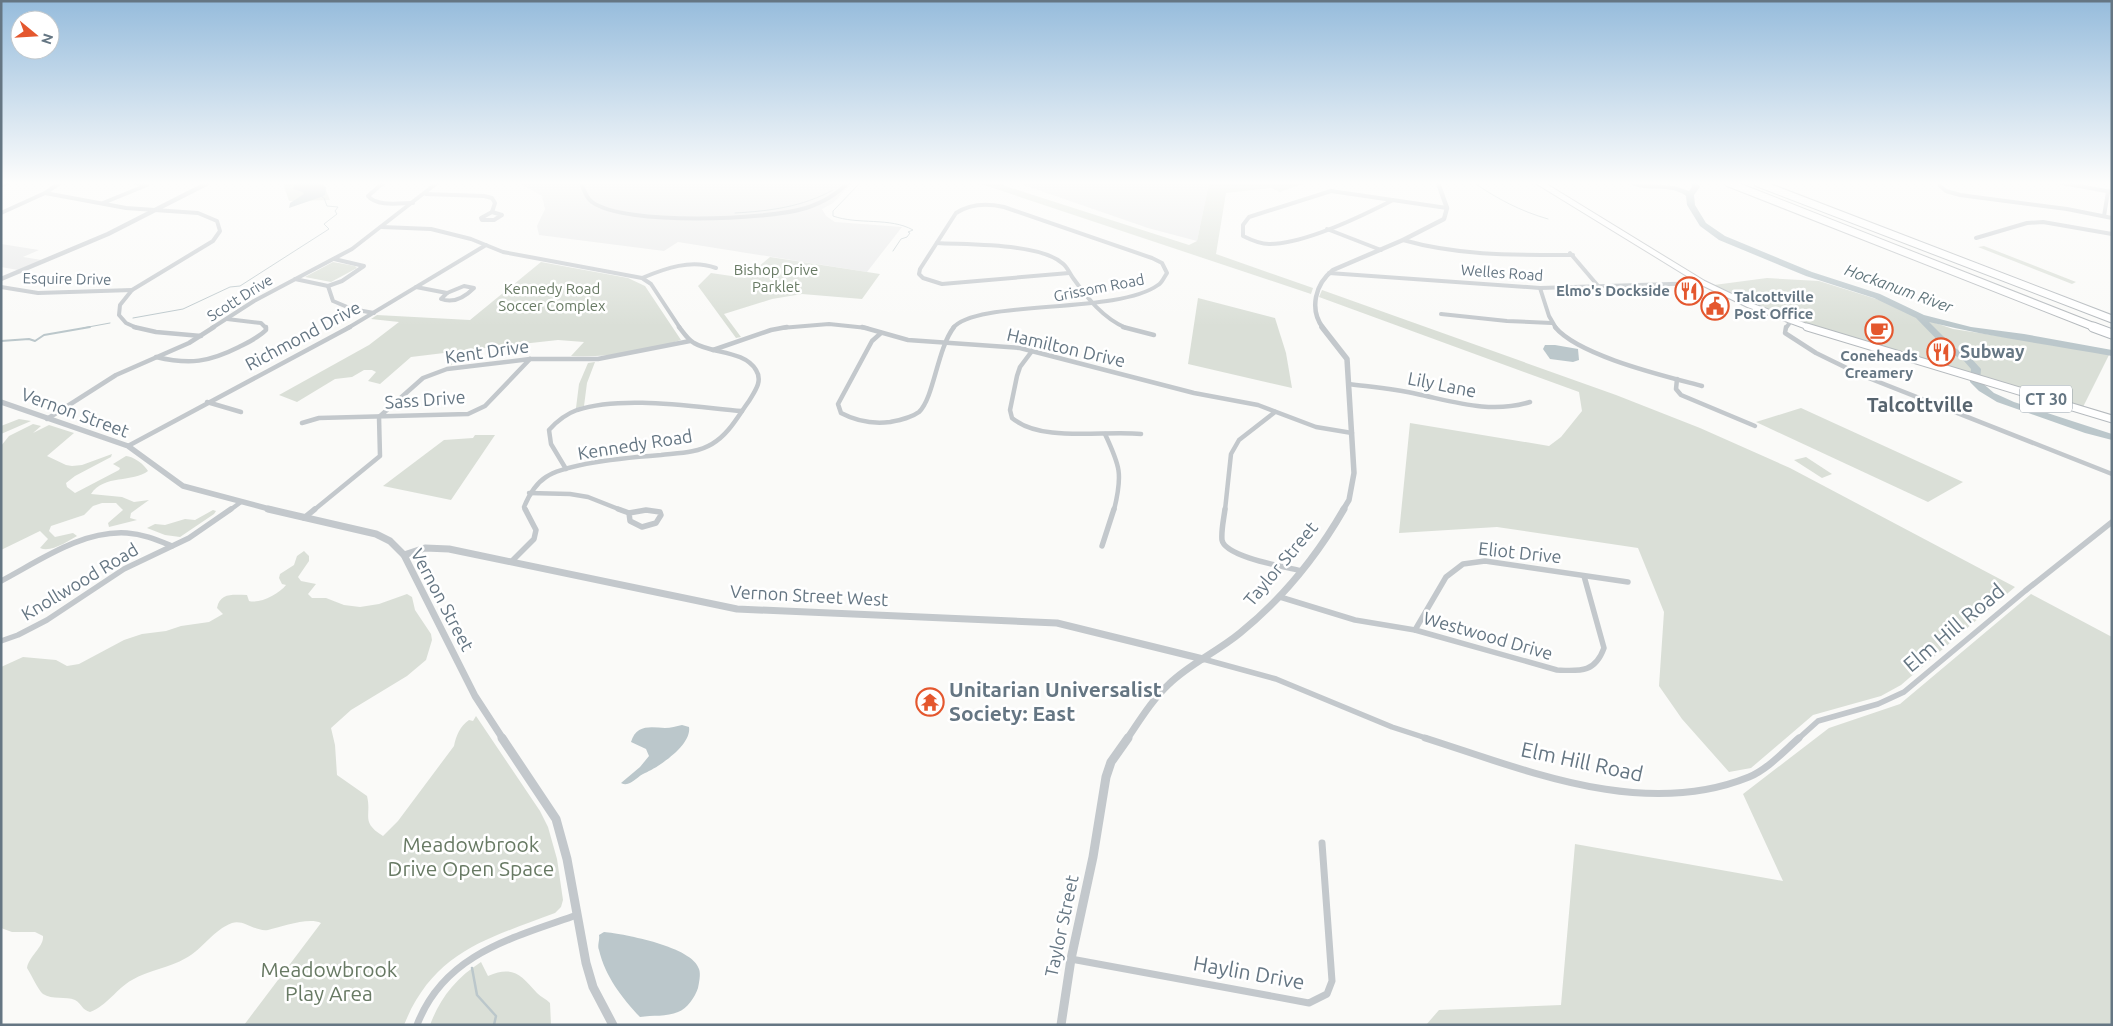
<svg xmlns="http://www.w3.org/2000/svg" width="2113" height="1026" viewBox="0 0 2113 1026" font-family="Ubuntu,sans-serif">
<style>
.built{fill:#e8e9e9}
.green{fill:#dadfd7}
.water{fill:#bbc7cb}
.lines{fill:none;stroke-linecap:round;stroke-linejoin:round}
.stream-far2{stroke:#bbc7cb;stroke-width:1}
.stream-far1{stroke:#bbc7cb;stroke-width:2}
.stream{stroke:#bbc7cb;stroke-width:2.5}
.river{fill:#bbc7cb;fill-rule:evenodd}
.primary-far1-casing{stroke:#b5babe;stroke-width:7}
.primary-casing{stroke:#b5babe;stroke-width:9}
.motorway-far1-casing{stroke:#b4b9bd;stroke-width:9}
.motorway-casing{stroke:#b4b9bd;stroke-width:11}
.minor-far3{stroke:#c3c8cc;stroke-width:4}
.minor-far2{stroke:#c3c8cc;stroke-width:4.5}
.minor-far1{stroke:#c3c8cc;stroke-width:5.5}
.minor{stroke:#c3c8cc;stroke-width:7}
.tertiary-far3{stroke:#c3c8cc;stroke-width:4.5}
.tertiary-far2{stroke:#c3c8cc;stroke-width:5.5}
.tertiary-far1{stroke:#c3c8cc;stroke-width:7}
.tertiary{stroke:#c3c8cc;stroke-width:9}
.primary-far1{stroke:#fff;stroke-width:5}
.primary{stroke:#fff;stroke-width:7}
.motorway-far1{stroke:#fff;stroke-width:7}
.motorway{stroke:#fff;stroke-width:9}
.labels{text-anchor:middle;stroke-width:5;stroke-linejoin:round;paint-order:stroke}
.far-park-label{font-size:15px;fill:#687a64;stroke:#fff}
.far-street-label{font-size:15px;fill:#657683;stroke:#fff}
.far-poi-label{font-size:15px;font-weight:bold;fill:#657683;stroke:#fff;text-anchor:end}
.far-water-label{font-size:16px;font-style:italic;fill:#60757c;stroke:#fff}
.shield{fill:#fff;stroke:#939fa8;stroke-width:1}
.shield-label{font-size:16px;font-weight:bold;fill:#657683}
.street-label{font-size:18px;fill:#657683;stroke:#fff}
.poi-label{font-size:18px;font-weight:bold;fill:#657683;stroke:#fff;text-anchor:start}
.quarter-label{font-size:20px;font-weight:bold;fill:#57646e;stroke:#fff}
.near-street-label{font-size:21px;fill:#657683;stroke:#fff}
.near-poi-label{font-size:21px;font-weight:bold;fill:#657683;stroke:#fff;text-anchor:start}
.near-park-label{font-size:21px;fill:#687a64;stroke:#fff}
</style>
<rect width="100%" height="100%" fill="#fafaf8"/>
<g class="built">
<polygon points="519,183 852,183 833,203 822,209 826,216 835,222 902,227 867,272 678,242 664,251 539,235 537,226 545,209 542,196"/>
<polygon points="1018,183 1209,183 1197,241 1148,228"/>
<polygon points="1,244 39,250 23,257 42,260 18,270 1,267"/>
</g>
<g class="green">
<polygon points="283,183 323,183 330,200 289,201"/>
<polygon points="978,183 996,183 1189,245 1197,241 1209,183 1305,183 1280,192 1271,188 1226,193 1216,254 1313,288 1311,294"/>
<polygon points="1984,246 2076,282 2072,284 1978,247"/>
<polygon points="770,257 880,274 862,299 802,294 772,299 724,314 741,337 736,338 698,286 711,273 745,278"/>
<polygon points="333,262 355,266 357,268 331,282 305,277"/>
<path d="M541 262 628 278 645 286 681 340C647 351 606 358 571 356L584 342 558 340 449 352 452 365 447 366 444 353 411 357 380 384 368 381 376 372 372 370H364L352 377 335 379 297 402 279 395 369 345 399 322 371 319 377 315 470 320Z"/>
<polygon points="1767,278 1819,281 1889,303 1915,316 1953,329 2110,353 2083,407 1802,323 1761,307 1714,285"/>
<polygon points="1322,290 1616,395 1700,428 1790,468 2015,587 1901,685 1881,696 1813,715 1751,768 1729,772 1682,719 1659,686 1664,612 1638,548 1497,527 1399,533 1410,423 1549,446 1561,437 1582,411 1579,392 1319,297"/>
<polygon points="1198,298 1275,318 1286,353 1292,388 1188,364"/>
<polygon points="595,362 587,383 584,406 576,408 579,384 588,363"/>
<polygon points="1801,408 1963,482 1928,502 1756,422"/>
<polygon points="19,419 31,421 1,434 1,426"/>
<path d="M33 424 41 426 33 433 49 425 74 433 47 456 66 465 72 466 82 465 112 454 111 457 75 476 66 483 67 487 75 493 119 470 120 468 113 464 126 456C133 456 145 465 148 471 133 483 104 474 91 494L122 497 134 502 149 500 131 513 130 518 137 520 109 527 108 523 123 510 116 503H102L93 506 84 515 51 526 49 531 55 537 73 533 77 536C68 541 51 553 40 548L48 539 40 531 1 550V446L9 436Z"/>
<polygon points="475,435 495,435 451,500 383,486 444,440 473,438"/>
<polygon points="1806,457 1832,474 1822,478 1794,460"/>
<polygon points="213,510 216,511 214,514 180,537 165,535 147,528 155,524 165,525 185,519 195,520"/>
<path d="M304 551 309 556V561L298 577 301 581 316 584 308 594 312 598H326L344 605 360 607 379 604 407 594 412 597 415 610 431 634 432 640 426 660 407 676 351 710 331 728 335 745 337 775 367 796C372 816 360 822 383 836L398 821 454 746C456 736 460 726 469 720L473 721 476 716 540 811 548 827 557 859 563 900 561 907 555 913C487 939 434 951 404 1025H244L321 923C308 917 282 927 268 930 255 932 244 919 232 923 213 930 203 949 186 958 169 968 149 970 132 980 117 988 107 1006 90 1012 82 1010 82 1004 75 1000 66 996 52 1000 43 994 38 990 31 974 27 968 29 956 44 947 43 936L35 932H12L1 928V667L23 657 56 660 67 666 79 664 124 640 142 634 166 631 181 626 209 622 223 614 217 608C220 592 234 595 247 595L249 601C260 604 279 594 286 585L282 584 279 578 280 574 294 565 297 556Z"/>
<polygon points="2031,594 2112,637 2112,1025 1426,1025 1439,1010 1561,1005 1575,844 1783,881 1743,794 1829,728 1900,704"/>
<path d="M481 962 488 976C513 965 521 975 537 993 541 997 546 999 550 1003L551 1025H430C440 998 456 978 481 962Z"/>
</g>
<g class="water">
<polygon points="296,183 319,183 320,185 326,187 325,195 321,197 289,208 290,203 304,194 303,192 293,189"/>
<polygon points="1545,345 1555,345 1578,349 1579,360 1573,362 1550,359 1543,349"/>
<path d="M682 725 689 727C692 745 659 767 645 773 637 776 630 788 621 783L640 767 649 756 646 749 631 742C636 724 651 727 665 728 671 728 676 726 682 725Z"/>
<path d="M604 932C625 934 693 947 699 969 701 974 699 983 698 988 695 997 687 1009 678 1012 667 1017 652 1015 640 1017 622 998 605 976 599 950 597 945 600 940 599 935Z"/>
</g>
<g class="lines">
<g class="stream-far2">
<path d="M860 183 833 211V216C858 225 890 217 913 230L908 232 910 233 907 237 901 239 893 251"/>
<path d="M1474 183C1498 199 1520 211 1548 219"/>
<path d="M735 213C770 211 802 207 833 190"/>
<polyline points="133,318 183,309 230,287 240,286 329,229 324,224 337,214 335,211 338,207 327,206 324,198 319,195"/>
<polyline points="83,328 110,323"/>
</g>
<polyline class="stream-far1" points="1,341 29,339 35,341 44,335 90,327"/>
<polyline class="stream" points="472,968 477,995 496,1016 494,1025"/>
<path class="river" d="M1629 183 1674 186 1689 191 1692 187 1691 183H1697L1700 187 1694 195 1695 205 1706 223 1725 236 1812 272 1880 294 1924 315 1971 327 2024 334 2112 350V356C2051 345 1989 337 1929 322L1955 348 1970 357 1981 369 1980 381 1994 393 2014 402 2112 434V440L2085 433 1997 402 1979 391 1970 382 1971 369 1964 361 1949 352 1916 318 1874 298 1806 276 1719 240 1700 226 1687 205 1686 196C1670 183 1646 194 1629 183Z"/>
<g class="primary-far1-casing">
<polyline id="primary-far1" points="1540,183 1703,283 1749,305 1811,328"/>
</g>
<g class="primary-casing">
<polyline id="primary" points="1807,327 2112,419"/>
</g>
<g class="motorway-far1-casing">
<g id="motorway-far1">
<polyline points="1729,183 2097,328"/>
<polyline points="1758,183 2112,319"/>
</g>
</g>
<g class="motorway-casing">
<polyline id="motorway" points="2093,327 2112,334"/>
</g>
<g class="minor-far3">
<path d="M383 183 368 196C377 207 400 203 413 203"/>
<path d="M581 183C584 190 586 198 592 202 625 226 767 220 806 208 824 202 835 195 848 183"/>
<polyline points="1940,183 1940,186 1946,191 1960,195 2067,209 2112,218"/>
<polyline points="2062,183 2112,192"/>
<polyline points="1,185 8,183"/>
<polyline points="45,193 126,208 198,213 217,221 220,231 213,241 132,290 120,305 119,315 126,323 137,328"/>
<polyline points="426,194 484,196 492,198 495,203 492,212"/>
<path d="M1393 200C1362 216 1303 244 1269 244 1260 244 1251 240 1243 236V225L1249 217 1331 191 1447 208"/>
<polyline points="103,203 147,185 136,183"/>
<polygon points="492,212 502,215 494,220 482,220 481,218"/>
<polyline points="1,213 45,193 60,183"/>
<polyline points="2104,216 2108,192"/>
<polyline points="382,227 431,229 471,239 503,252 642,278 651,284 680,328"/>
<polyline points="1327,229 1381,250"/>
<polyline points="1976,238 2027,223 2043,222 2112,234"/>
<path d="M1403 240C1459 256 1515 255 1573 255"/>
<path d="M937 243C968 245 1039 243 1062 263 1067 266 1070 274 1073 278 1088 299 1103 318 1126 328"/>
<polyline points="1570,253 1599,287"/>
<polyline points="1329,273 1540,288 1703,283"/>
<path d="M642 278C666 268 691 259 716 268"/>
<polyline points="295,279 328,286"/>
<polyline points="328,286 342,281 364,266 334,259"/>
<polyline points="328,286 333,301 352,309 374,313"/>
<path d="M464 286 474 288C465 297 454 304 441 299L447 293Z"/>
<polyline points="1,287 38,293 132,290"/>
<polyline points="416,287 447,293"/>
<polyline points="1540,288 1549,316 1556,328"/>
<polyline points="1441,314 1507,321 1552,323"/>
<polyline points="227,319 261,323 266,328"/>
<polyline points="212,328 254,301 352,249 437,183"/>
<polyline points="348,328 486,245"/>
<polyline points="781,328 829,324 867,328"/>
<path d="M953 328C976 299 1117 315 1158 285 1162 283 1164 277 1167 273L1162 263 1152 258 1004 207C987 203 971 203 956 213L920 269 919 274 923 278 942 284 1069 273"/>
<polyline points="1786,328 1791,321"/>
</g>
<g class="minor-far2">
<polyline points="134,327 156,332 201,336"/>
<polyline points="862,327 908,340 1020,348 1194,393 1258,405 1316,427 1352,433"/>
<polyline points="1123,327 1154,335"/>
<path d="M1555 327C1579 356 1665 376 1702 386"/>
<polyline points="1786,327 1785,333 1816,353 1861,375 2112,474"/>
<path d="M881 333 872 341 838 404 841 413C856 421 873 424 890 422 900 420 911 418 919 412 934 398 937 349 954 327"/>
<polyline points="713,350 771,330 787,327"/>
<path d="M1032 351 1020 367 1017 376 1010 410 1012 418C1042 443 1103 430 1141 434"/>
<path d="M156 357C190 365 209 362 239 347 249 342 258 338 266 330V327"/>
<polyline points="1677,379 1676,389 1681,395 1755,426"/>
<path d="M1349 384C1372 387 1395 389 1417 394 1455 402 1491 414 1530 402"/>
<polyline points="207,402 241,412"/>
<polyline points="47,419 116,375 189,343 214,327"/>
<polyline points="302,423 319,418 468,414 485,406 530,359"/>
<path d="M1105 434C1120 466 1123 474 1114 510"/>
<polyline points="128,446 350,327"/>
<path d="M566 469 551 444 549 430C557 421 566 414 577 410 623 395 694 407 742 411"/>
<polyline points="529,493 570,494 588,497 621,510"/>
<polyline points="230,510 241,502"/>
<polyline points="314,510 380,456 379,417 423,378 447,369 530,359 598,359 690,341"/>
<path d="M526 510 524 507C529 495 535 484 546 477 567 463 634 457 661 455 679 453 697 453 712 444 729 434 738 416 749 401 755 391 763 381 756 370 744 350 712 354 694 343 688 340 683 332 679 327"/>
<polyline points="1225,510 1231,454 1239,440 1275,412"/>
</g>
<g class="minor-far1">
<polyline points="618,509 629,513"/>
<path d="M1225 509C1224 518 1221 530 1222 540 1225 557 1286 567 1302 571"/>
<polygon points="646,510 660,512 661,515 656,523 642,527 630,521 629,513"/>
<polyline points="304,518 315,509"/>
<polyline points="1102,546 1114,509"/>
<polyline points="512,561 534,539 536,530 525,509"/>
<path d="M1 581C39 561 82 530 127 533 143 534 157 540 172 546"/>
<path d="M1280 597 1355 620 1415 630 1557 670C1580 671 1595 673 1604 648L1584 576"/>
<polyline points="1415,630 1446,577 1463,564 1485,561 1628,582"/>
<polyline points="1,641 18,635 47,620 124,569 189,538 231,509"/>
<polyline points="1203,659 1276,679 1392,727 1429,739"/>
<polyline points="1798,739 1818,721 1878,704 1904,692 2025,591 2112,522"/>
</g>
<g class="minor">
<path d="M1425 738C1526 770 1643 820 1749 777 1768 769 1784 751 1799 738"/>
<polyline points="1071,959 1309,1003 1327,994 1332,981 1322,843"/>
<path d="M417 1025C444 954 512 938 577 915"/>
</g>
<g class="tertiary-far3">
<polyline points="1,279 108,234 208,183"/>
<path d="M1323 328C1309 309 1315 284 1333 270L1403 240 1444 219 1447 208 1438 183"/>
</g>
<g class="tertiary-far2">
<polyline points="1322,327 1347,359 1354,473 1349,500 1343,510"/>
<polyline points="1,402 128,446 183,486 273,510"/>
</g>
<g class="tertiary-far1">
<polyline points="268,509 376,534 390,541 404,555 475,696 503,739"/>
<polyline points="404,555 425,548 449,549 737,609 1057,623 1203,659"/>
<path d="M1127 739C1140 720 1152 700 1169 684 1189 664 1217 652 1240 633 1282 599 1317 556 1344 509"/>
</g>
<g class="tertiary">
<polyline points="502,738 556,819 567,859 586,963 593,987 613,1025"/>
<polyline points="1061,1025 1071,959 1093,857 1106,777 1111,762 1128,738"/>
</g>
<use href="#primary-far1" class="primary-far1"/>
<use href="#primary" class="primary"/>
<use href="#motorway-far1" class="motorway-far1"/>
<use href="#motorway" class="motorway"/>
</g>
<linearGradient id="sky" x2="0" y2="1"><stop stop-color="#96bcdc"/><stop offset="0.56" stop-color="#fdfdfc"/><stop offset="1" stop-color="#fdfdfc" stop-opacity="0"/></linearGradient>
<rect width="2113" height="326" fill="url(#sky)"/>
<defs>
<g id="restaurant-ring" transform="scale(1.4375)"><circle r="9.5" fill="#fff" stroke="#e4572e" stroke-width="1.5"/><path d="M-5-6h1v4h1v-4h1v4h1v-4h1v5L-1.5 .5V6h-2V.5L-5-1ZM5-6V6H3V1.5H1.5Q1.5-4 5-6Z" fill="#e4572e"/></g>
<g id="civic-ring" transform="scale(1.4375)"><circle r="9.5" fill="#fff" stroke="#e4572e" stroke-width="1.5"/><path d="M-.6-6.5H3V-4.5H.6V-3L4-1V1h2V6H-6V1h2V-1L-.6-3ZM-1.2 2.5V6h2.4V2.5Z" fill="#e4572e"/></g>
<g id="cafe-ring" transform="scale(1.4375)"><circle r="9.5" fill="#fff" stroke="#e4572e" stroke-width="1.5"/><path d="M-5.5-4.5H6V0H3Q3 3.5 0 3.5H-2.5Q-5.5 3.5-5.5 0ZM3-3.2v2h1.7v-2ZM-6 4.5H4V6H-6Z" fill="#e4572e"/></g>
<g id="temple-ring" transform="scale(1.4375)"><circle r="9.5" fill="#fff" stroke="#e4572e" stroke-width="1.5"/><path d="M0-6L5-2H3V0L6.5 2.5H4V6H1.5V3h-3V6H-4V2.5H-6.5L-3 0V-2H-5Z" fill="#e4572e"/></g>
</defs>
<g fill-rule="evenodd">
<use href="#restaurant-ring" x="1689" y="291"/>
<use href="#civic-ring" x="1715" y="306"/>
<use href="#cafe-ring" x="1879" y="330"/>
<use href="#restaurant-ring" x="1941" y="352"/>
<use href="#temple-ring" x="930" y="702"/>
</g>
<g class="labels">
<g class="far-park-label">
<text x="776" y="275">Bishop Drive<tspan x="776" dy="17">Parklet</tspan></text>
<text x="552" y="294">Kennedy Road<tspan x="552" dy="17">Soccer Complex</tspan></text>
</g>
<g class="far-street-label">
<text transform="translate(1502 273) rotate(4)" y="5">Welles Road</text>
<text transform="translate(67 279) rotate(1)" y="5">Esquire Drive</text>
<text transform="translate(1099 288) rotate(-11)" y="5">Grissom Road</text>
<text transform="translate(240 298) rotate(-32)" y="5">Scott Drive</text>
</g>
<g class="far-poi-label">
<text x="1670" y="296">Elmo's Dockside</text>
<text x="1734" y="302" text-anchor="start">Talcottville<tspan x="1734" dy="17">Post Office</tspan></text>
<text x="1879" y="361" text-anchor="middle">Coneheads<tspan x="1879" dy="17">Creamery</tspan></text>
</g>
<g class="far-water-label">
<text transform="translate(1899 288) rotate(20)" y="6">Hockanum River</text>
</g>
<rect class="shield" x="2020" y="385.5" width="52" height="27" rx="4"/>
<g class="shield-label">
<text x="2046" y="405">CT 30</text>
</g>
<g class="street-label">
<text transform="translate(303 336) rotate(-28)" y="6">Richmond Drive</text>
<text transform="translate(1066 348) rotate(13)" y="6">Hamilton Drive</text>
<text transform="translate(487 352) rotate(-8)" y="6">Kent Drive</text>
<text transform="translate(1442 385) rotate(11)" y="6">Lily Lane</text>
<text transform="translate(425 400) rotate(-4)" y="6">Sass Drive</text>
<text transform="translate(75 413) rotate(20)" y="6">Vernon Street</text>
<text transform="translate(635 445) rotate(-9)" y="6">Kennedy Road</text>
<text transform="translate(1520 553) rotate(6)" y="6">Eliot Drive</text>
<text transform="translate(1281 564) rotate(-50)" y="6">Taylor Street</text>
<text transform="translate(80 582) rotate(-31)" y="6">Knollwood Road</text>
<text transform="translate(809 596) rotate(3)" y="6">Vernon Street West</text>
<text transform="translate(442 600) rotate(62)" y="6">Vernon Street</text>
<text transform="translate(1488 636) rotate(16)" y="6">Westwood Drive</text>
<text transform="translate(1062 926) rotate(-78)" y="6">Taylor Street</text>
</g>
<g class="poi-label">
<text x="1960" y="358">Subway</text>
</g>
<g class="quarter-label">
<text x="1920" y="412">Talcottville</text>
</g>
<g class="near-street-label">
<text transform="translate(1954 628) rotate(-40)" y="7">Elm Hill Road</text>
<text transform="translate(1582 762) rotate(12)" y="7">Elm Hill Road</text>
<text transform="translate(1249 973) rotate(10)" y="7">Haylin Drive</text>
</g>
<g class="near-poi-label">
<text x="949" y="697">Unitarian Universalist<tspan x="949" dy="24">Society: East</tspan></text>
</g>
<g class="near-park-label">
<text x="471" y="852">Meadowbrook<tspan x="471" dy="24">Drive Open Space</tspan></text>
<text x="329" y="977">Meadowbrook<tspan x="329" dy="24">Play Area</tspan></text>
</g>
</g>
<rect width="2113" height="1026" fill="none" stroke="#657683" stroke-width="5"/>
<g transform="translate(35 35) rotate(108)"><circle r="24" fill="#ffffff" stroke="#c1c8cd"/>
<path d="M0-4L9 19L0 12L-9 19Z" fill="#e4572e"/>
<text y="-8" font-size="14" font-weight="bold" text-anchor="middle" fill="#657683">N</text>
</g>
</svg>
